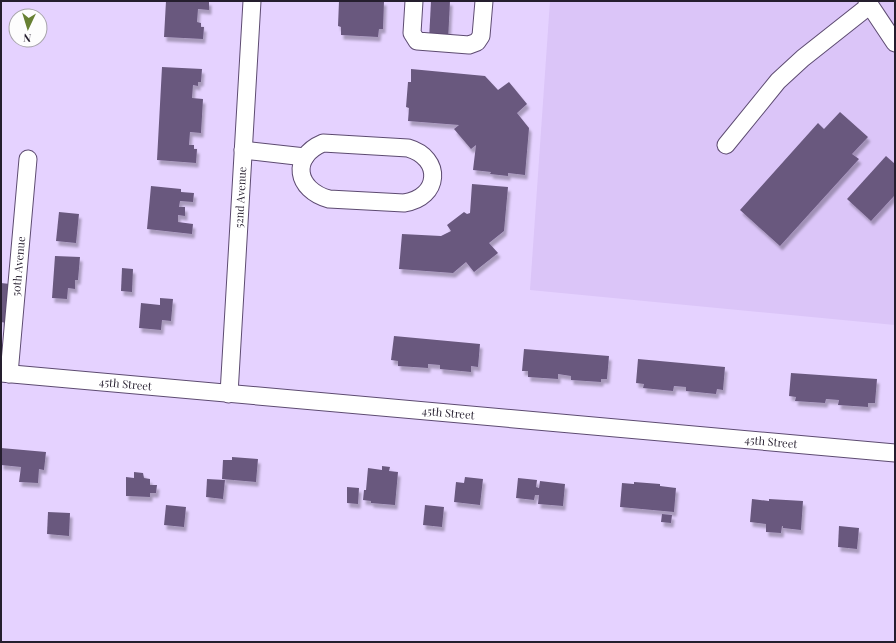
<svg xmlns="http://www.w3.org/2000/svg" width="896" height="643" viewBox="0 0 896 643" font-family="'Playfair Display',serif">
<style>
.built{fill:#dbc5f8}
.building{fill:#69587e;filter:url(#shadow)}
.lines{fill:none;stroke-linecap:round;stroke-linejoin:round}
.minor-casing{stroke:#5d4b71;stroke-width:19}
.minor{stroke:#fff;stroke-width:17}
.labels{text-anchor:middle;stroke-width:4;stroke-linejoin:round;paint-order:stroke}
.street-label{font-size:11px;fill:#251e2e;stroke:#fdfdfd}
</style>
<defs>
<filter id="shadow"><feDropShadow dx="2.5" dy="4.5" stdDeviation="1" flood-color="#0004"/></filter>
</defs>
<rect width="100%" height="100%" fill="#e5d2ff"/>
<polygon class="built" points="550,1 895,1 895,325 530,290"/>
<g class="building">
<polygon points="166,1 209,1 209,10 198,9 197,22 201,23 201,27 204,27 203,39 164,37"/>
<polygon points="339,1 384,1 383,29 379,29 378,37 341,35 341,27 338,26"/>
<polygon points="431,1 450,1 448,41 429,40"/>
<polygon points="162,67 202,69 201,82 198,82 198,86 193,85 192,98 203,99 201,133 190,132 189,145 194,145 194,149 197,149 196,163 157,160"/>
<polygon points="411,69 485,76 498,90 509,82 527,104 517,113 529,128 525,175 508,173 508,176 490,174 491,172 473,170 476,145 471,149 454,129 459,125 408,121 409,108 406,107 408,82 411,82"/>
<polygon points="840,112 868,137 852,154 859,159 780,246 740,210 818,123 824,129"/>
<polygon points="886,156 895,164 895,195 871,221 847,199"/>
<polygon points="472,184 508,187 504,231 489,243 498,253 474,272 466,262 453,273 399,269 402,234 441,236 451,231 447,225 464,212 467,214 470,213"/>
<polygon points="151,186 181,189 181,192 194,193 193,202 180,201 179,207 185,207 185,216 178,215 178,222 193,224 192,234 147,229"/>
<polygon points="59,212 79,214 76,243 56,241"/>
<polygon points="55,256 80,257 78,280 75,280 75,289 68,288 67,299 52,298"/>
<polygon points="122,268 133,269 132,292 121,291"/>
<polygon points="1,283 10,284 6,323 1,322"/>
<polygon points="160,298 173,299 171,321 162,320 161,330 139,328 141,303 160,305"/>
<polygon points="394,336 480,344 478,367 471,366 471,372 440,369 440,365 428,364 428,368 398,366 398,361 391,360"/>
<polygon points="524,349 609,356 607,379 601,379 601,382 571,380 571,376 558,374 558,379 528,377 528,371 522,371"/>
<polygon points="638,359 725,367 723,390 717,389 716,394 686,391 686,387 674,386 673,391 643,388 644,384 636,383"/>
<polygon points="791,373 877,379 875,403 868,403 868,407 838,405 839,400 826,399 825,403 795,401 796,397 789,396"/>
<polygon points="1,448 46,452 44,470 39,469 38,483 19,482 21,467 1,465"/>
<polygon points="232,457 258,459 256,482 222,479 223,460 232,460"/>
<polygon points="382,466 390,467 389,471 398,472 395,505 371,503 371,501 363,500 364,490 366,490 368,468 382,470"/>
<polygon points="134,472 143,473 144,478 150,479 150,485 157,485 156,493 150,493 150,497 126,496 126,477 134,478"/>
<polygon points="465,477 483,479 480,505 454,502 456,482 464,483"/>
<polygon points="518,478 537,480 536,487 539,488 540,481 565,484 563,506 538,504 539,495 535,495 534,500 516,498"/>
<polygon points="207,479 225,480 223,499 206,497"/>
<polygon points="634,482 660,484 660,486 676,488 674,512 620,507 622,483 634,484"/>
<polygon points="347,487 359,488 358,504 347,503"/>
<polygon points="752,499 769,501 769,499 803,501 801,530 783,528 783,526 782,526 781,533 766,532 766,524 750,522"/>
<polygon points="166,505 186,507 184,527 164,525"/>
<polygon points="425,505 444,507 442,527 423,525"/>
<polygon points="48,512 70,513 69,536 47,534"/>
<polygon points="662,514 672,515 671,523 661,522"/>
<polygon points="839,526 859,528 857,549 838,547"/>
</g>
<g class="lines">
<g class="minor-casing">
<g id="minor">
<polyline points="414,1 412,33 417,41 469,45 477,42 481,36 484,1"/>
<polyline points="867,1 895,43"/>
<path d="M323 143 408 148C443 158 440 198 404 203L329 199C296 190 290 157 323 143Z"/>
<polyline points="726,145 778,81 803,58 870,5"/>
<polyline points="243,150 305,157"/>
<path id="s1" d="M1 373 895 453"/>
<path id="s2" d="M9 374 28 159"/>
<path id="s3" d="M229 394 252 1"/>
</g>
</g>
<use href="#minor" class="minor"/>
</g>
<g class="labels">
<g class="street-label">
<text dy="4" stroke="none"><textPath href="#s3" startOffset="197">52nd Avenue</textPath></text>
<text dy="4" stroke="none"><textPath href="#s2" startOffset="108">50th Avenue</textPath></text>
<text dy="4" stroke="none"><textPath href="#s1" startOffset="125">45th Street</textPath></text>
<text dy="4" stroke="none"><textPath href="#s1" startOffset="449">45th Street</textPath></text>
<text dy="4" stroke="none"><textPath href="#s1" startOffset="773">45th Street</textPath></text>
</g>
</g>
<rect width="896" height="643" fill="none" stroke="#251e2e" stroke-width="4"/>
<g transform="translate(28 28) rotate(184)"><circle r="19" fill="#fdfdfd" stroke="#a7a4aa"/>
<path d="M0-3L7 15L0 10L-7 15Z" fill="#678033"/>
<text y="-6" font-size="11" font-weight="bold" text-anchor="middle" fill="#251e2e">N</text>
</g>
</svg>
